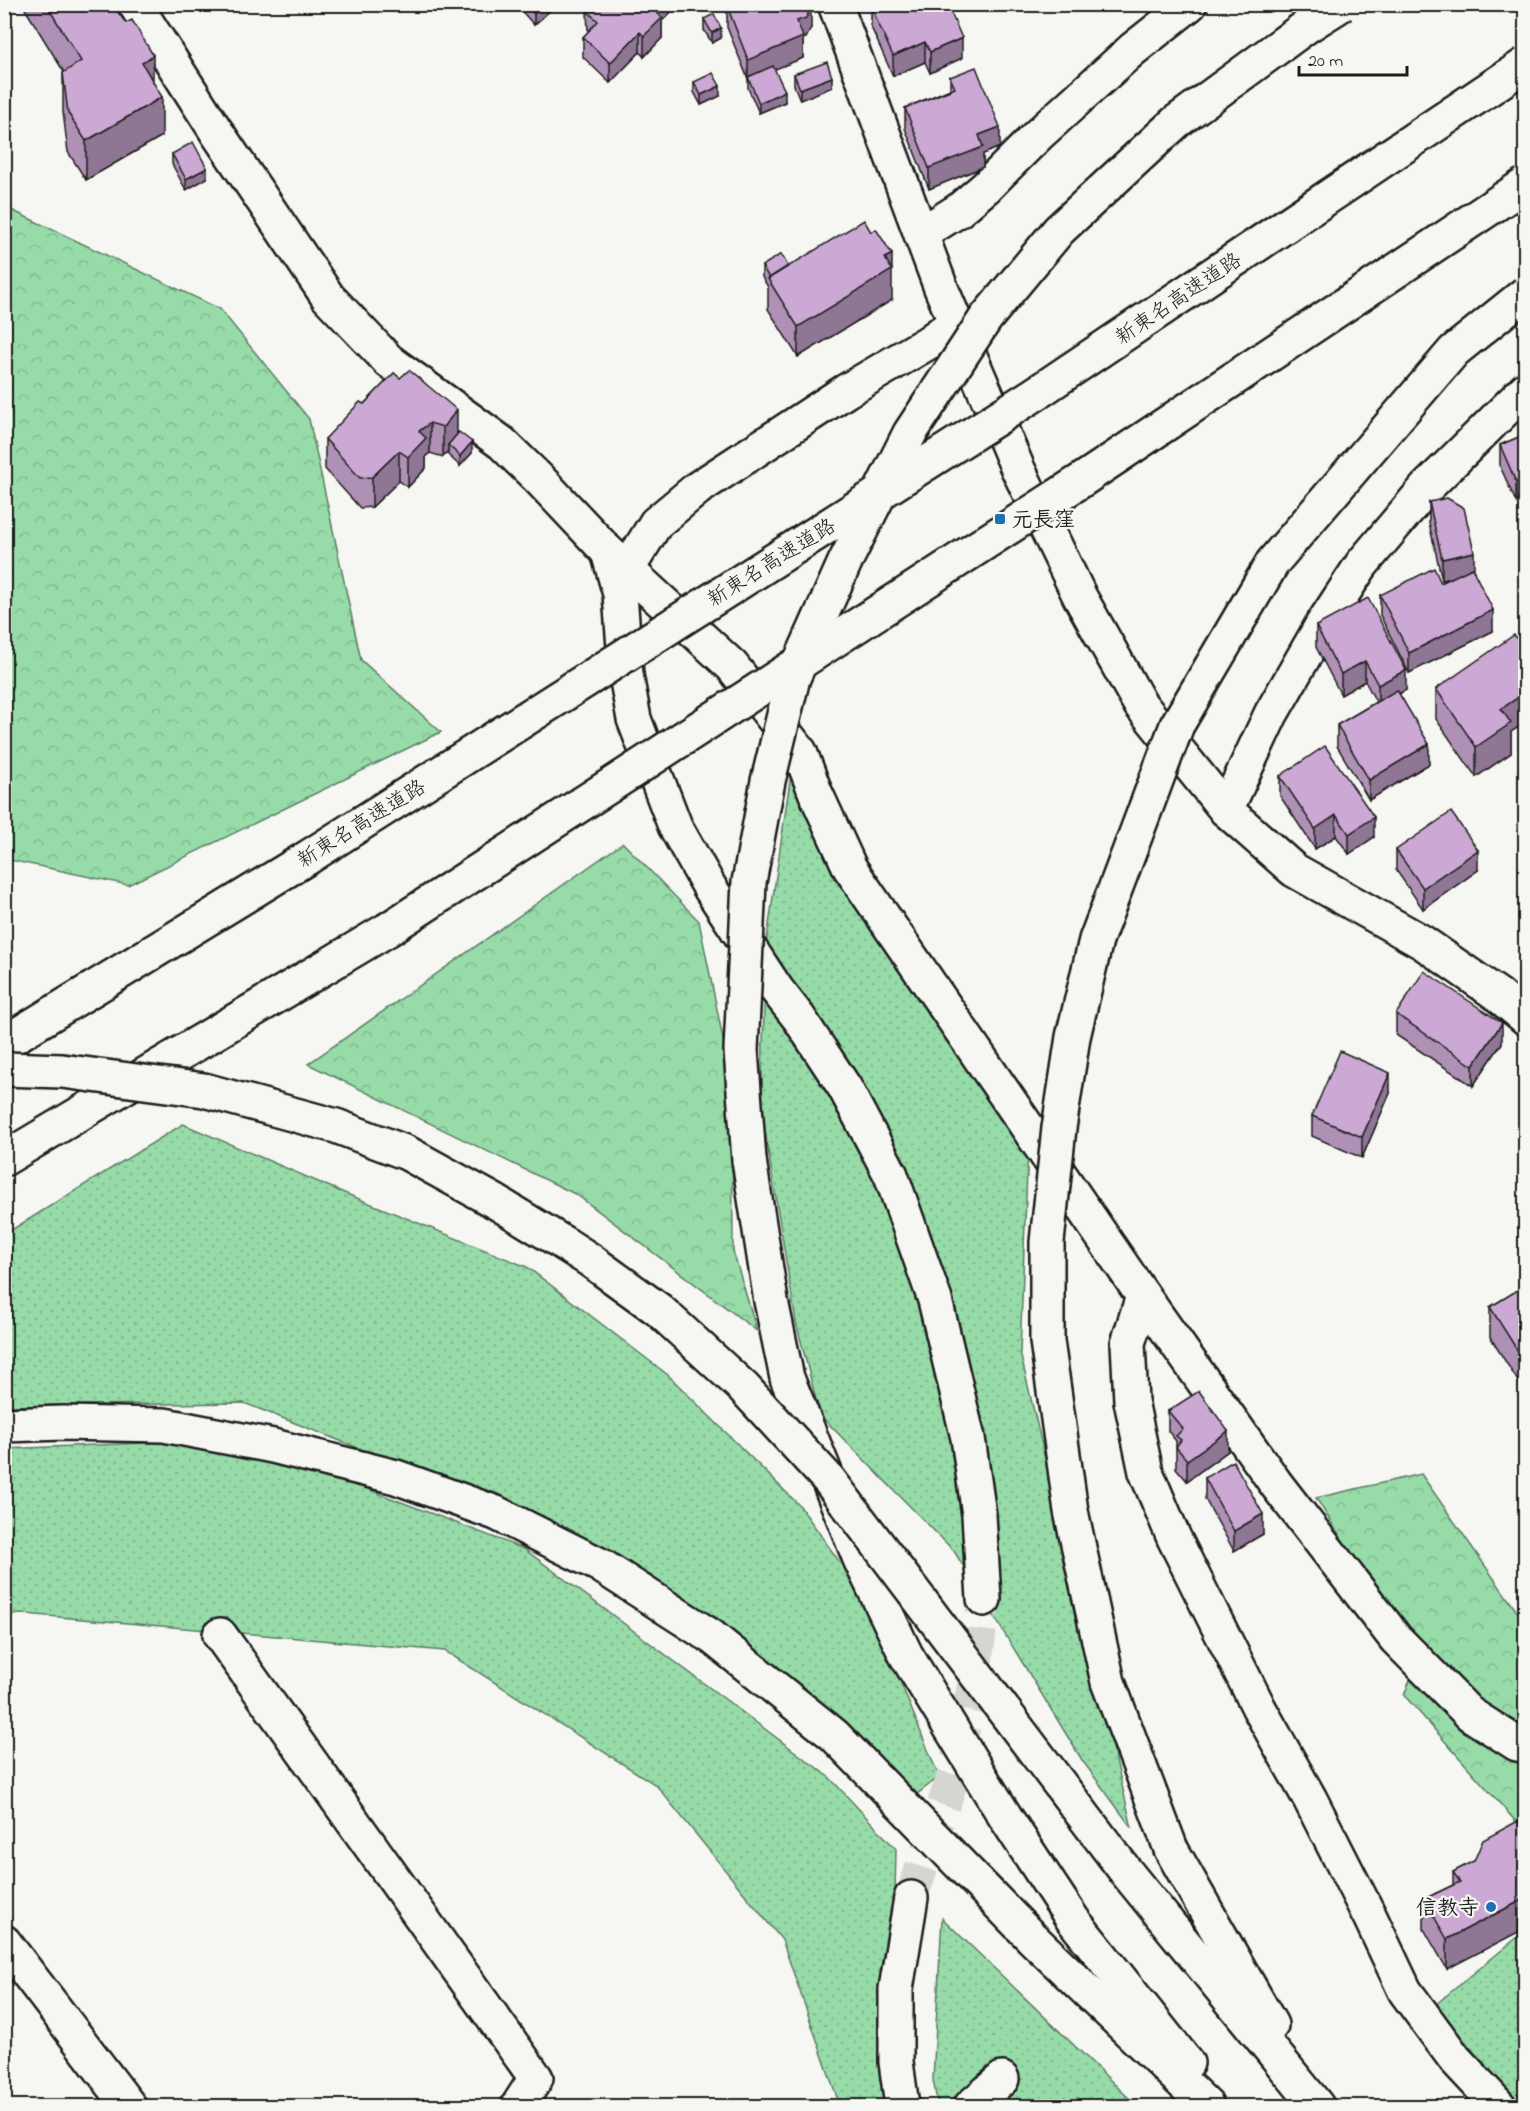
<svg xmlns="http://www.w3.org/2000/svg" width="1530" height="2111" viewBox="0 0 1530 2111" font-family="'Indie Flower','Klee One',sans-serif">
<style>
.grass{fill:url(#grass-dots);stroke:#597c62;stroke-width:1.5}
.forest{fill:url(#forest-crowns);stroke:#597c62;stroke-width:1.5}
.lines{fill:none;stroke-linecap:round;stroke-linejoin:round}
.tertiary-tunnel{stroke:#d5d5d2;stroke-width:33;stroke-dasharray:33 16;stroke-linecap:butt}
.minor-casing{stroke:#1c1c1c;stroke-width:38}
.tertiary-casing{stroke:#1c1c1c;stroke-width:38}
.motorway-casing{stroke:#1c1c1c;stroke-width:38}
.minor{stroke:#f6f6f2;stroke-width:33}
.tertiary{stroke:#f6f6f2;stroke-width:33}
.motorway{stroke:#f6f6f2;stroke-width:33}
.motorway-bridge-casing{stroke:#1c1c1c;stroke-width:38;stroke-linecap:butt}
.motorway-bridge{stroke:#f6f6f2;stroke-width:33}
.wall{fill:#af91b6;stroke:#1c1c1c;stroke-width:1.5}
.shaded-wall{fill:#8e7694;stroke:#1c1c1c;stroke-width:1.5}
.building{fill:#cba9d4;stroke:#1c1c1c;stroke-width:1.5}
.poi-dot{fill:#1f6fb2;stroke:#f6f6f2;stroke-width:2}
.labels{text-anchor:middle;stroke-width:4.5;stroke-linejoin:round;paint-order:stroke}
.street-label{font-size:21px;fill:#1c1c1c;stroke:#f6f6f2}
.poi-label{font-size:21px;font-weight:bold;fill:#1c1c1c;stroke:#f6f6f2;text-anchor:start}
</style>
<defs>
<pattern id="grass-dots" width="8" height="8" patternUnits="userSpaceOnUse" patternTransform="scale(1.5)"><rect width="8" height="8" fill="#96dba8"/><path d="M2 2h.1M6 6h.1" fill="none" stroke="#81bb90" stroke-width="1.8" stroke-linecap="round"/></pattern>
<pattern id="forest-crowns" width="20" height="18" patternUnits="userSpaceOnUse" patternTransform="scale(1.5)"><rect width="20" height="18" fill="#96dba8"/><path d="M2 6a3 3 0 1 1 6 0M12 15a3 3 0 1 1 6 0" fill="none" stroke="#81bb90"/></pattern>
</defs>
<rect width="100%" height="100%" fill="#f6f6f2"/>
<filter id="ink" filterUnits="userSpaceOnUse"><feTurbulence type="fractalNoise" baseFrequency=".0167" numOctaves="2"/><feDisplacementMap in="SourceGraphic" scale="12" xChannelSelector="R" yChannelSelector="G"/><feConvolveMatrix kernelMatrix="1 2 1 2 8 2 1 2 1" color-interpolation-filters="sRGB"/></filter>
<g filter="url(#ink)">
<g class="grass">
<polygon points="793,760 1028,1145 1020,1352 1132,1828 1082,1760 954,1551 820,1415 796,1322 761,1107 766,945"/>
<polygon points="183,1124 337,1190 527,1267 668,1375 800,1506 868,1602 939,1777 917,1794 717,1618 432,1477 244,1403 5,1406 5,1234"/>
<polygon points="237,1439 524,1549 829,1777 896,1849 890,2106 840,2106 782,1940 656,1785 445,1651 25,1614 5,1615 4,1449"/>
<polygon points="942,1918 1137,2106 938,2106 933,2080"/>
<polygon points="1525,1931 1525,2106 1518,2106 1435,2005"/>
</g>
<g class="forest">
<polygon points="5,207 220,309 309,419 361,660 441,732 128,885 5,859"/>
<polygon points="623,843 699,921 732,1083 733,1251 757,1331 577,1195 308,1064"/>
<polygon points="1421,1474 1525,1623 1525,1832 1404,1695 1418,1661 1316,1498"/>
</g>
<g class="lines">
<polyline class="tertiary-tunnel" points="911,1898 951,1783 972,1694 984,1599"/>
<g class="minor-casing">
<g id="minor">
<polyline points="135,4 216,131 328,297 389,361 502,443 541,481 608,552 732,666 800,752 816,794 850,868 1143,1296 1128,1343 1131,1401 1146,1472 1174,1538 1259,1708 1310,1799 1370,1917 1405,1991 1455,2059 1499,2106"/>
<polyline points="921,234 959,210 986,187 1038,135 1132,50 1190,4"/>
<polyline points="627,570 656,523 698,488 846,391 929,342 956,322"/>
<polyline points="1226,810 1271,714 1322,625 1362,564 1426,488 1526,389"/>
<polyline points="1143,1296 1276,1484 1396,1639 1470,1714 1517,1744 1526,1746"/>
<polyline points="220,1635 536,2078 518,2106"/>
<polyline points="971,2106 1002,2079"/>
</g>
</g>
<g class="tertiary-casing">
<g id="tertiary">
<polyline points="835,4 941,288 1018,469 1080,597 1140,704 1226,810 1294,870 1422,942 1497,994 1526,1018"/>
<polyline points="608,552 620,594 626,675 634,719 675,826 710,888 777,990 799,1018 845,1088 891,1175 935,1300 968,1438 979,1515 984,1599"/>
<polyline points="4,1942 129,2106"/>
<polyline points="902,2106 896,2062 896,1989 911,1898"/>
</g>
</g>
<g class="motorway-casing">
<g id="motorway">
<polyline points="4,1043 307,858"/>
<polyline points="270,1108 336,1126 407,1153 496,1202 565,1244"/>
<polyline points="4,1159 387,930"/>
<polyline points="749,1160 771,1301 787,1378 860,1559 906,1655 1006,1818 1073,1920 1187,2063"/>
<polyline points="4,1425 63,1423 164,1425 273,1446 396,1477 496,1513 600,1565 712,1637 834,1735 1032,1938 1207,2106"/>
<polyline points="1171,1849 1271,2025"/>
<polyline points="1127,1873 1317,2106"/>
</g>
</g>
<use href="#minor" class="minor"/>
<use href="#tertiary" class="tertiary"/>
<use href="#motorway" class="motorway"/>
<g class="motorway-bridge-casing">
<g id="motorway-bridge">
<polyline points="307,858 1035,394 1526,64"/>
<polyline points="387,930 1082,480 1526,184"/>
<polyline points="4,1069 62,1071 204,1090 270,1108"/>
<polyline points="749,1160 741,1050 749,882 768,781 793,678 845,562 910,433 986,318 1059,230 1176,122 1307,26 1342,4"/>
<polyline points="565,1244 590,1260 659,1310 744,1388 829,1480 1127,1873"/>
<polyline points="1171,1849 1108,1682 1071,1511 1047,1341 1047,1242 1059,1128 1073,1037 1096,940 1177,725 1273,562 1454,351 1526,293"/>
</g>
</g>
<use href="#motorway-bridge" class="motorway-bridge"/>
</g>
<g class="wall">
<polygon points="22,4 112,4 153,82 162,136 86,180 68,152 63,112 63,73 64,72"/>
<polygon points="518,4 557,4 534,25 518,7"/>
<polygon points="675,4 675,8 662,21 662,38 644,57 640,52 610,83 583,57 583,37 588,32 587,11"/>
<polygon points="707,4 729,4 711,12"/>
<polygon points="727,6 811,28 806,38 803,39 803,58 774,69 785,102 759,113 748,88 748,79 727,27"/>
<polygon points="871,7 962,58 930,73 925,62 893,76 871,27"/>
<polygon points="704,19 721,38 712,43 704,30"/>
<polygon points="794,74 832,87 800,100 794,85"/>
<polygon points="950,77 1000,147 983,154 983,167 929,189 905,128 905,108 950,89"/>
<polygon points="694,82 720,96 701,105 694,92"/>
<polygon points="172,154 207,178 186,190 172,164"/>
<polygon points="762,266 788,267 892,300 798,357 768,309 768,287 762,277"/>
<polygon points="394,373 457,434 472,453 460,466 448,455 448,451 443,457 430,453 426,456 426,468 408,487 399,481 372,507 360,508 325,469 325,439 364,404"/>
<polygon points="1526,434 1516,502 1500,466 1500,445"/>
<polygon points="1429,502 1474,573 1493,631 1409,673 1380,615 1380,595 1441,583 1452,578 1442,580 1429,523"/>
<polygon points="1316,626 1406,690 1399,694 1429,764 1369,800 1337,746 1337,725 1376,702 1365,681 1341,695 1316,647"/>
<polygon points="1526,651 1526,722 1511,732 1511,753 1476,777 1436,719 1436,689"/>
<polygon points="1280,776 1374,837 1349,854 1336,836 1315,849 1280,796"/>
<polygon points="1396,850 1478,870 1423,909 1396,870"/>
<polygon points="1396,1014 1502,1043 1473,1086 1396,1035"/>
<polygon points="1390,1093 1362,1158 1312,1136 1312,1116"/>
<polygon points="1526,1285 1526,1394 1490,1337 1490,1307"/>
<polygon points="1168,1411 1228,1451 1187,1481 1176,1468 1176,1441 1168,1431"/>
<polygon points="1205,1478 1263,1534 1234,1551 1205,1499"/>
<polygon points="1474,1861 1447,1969 1424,1929 1424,1899 1453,1885 1453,1872"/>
</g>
<g class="shaded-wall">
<polygon points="545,4 557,4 534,25 534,14"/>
<polygon points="659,4 675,4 675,8 662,21 662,38 644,57 644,36 654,9"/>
<polygon points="711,4 729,4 711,12"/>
<polygon points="811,7 811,28 806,38 803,39 803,58 748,80 748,60 797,21"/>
<polygon points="721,28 721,38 712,43 712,33"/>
<polygon points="640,32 640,52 610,83 610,63"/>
<polygon points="962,38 962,58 930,73 930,52"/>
<polygon points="925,42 925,62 893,76 893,56"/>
<polygon points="153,55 153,94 142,63"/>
<polygon points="832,77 832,87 800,100 800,89"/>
<polygon points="720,86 720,96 701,105 701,95"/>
<polygon points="785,91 785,102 759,113 759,103"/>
<polygon points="162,97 162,136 86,180 86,141"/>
<polygon points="1000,127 1000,147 983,154 983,167 929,189 929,168 979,135"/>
<polygon points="207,168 207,178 186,190 186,179"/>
<polygon points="892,254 892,300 798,357 798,327 885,258"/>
<polygon points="457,410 457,440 448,445 448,451 443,457 443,427"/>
<polygon points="430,423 430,453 426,456 426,468 408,487 408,457 419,431"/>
<polygon points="472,442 472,453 460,466 460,456"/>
<polygon points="399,451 399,481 372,507 372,477"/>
<polygon points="1526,478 1526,498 1516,502 1516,482"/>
<polygon points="1474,552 1474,573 1442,580 1442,559"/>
<polygon points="1493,610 1493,631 1409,673 1409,653"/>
<polygon points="1365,661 1365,681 1341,695 1341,674"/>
<polygon points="1406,670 1406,690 1378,705 1378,685"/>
<polygon points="1526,692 1526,722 1511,732 1511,753 1476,777 1476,747 1501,709"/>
<polygon points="1429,744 1429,764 1369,800 1369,780"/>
<polygon points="1336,815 1336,836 1315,849 1315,829"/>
<polygon points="1374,817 1374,837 1349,854 1349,834"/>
<polygon points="1478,850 1478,870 1423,909 1423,888"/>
<polygon points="1502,1023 1502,1043 1473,1086 1473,1066"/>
<polygon points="1390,1073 1390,1093 1362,1158 1362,1137"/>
<polygon points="1228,1431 1228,1451 1187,1481 1187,1460"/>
<polygon points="1263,1514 1263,1534 1234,1551 1234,1531"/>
<polygon points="1526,1898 1526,1928 1447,1969 1447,1939"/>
</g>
<g class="building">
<polygon points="46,4 112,4 126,23 132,20 153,55 142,63 162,97 86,141 68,113 63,73 81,61"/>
<polygon points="525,4 545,4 534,14"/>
<polygon points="594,4 659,4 654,9 662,18 644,36 640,32 610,63 583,37 598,21 587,11"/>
<polygon points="731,4 810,4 811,7 806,18 797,21 803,37 748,60 727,6"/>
<polygon points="876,4 947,4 962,38 930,52 925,42 893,56 871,7"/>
<polygon points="714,14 721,28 712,33 704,19"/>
<polygon points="827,62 832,77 800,89 794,74"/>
<polygon points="773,66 785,91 759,103 748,77"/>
<polygon points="976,67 1000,127 979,135 983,147 929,168 905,108 955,88 950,77"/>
<polygon points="713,73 720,86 701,95 694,82"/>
<polygon points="193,142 207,168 186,179 172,154"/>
<polygon points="864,220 871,232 876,229 892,254 885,258 892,270 798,327 768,279"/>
<polygon points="781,254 788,266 769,278 762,266"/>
<polygon points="409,370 457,410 443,427 430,423 419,431 426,438 408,457 399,451 372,477 360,478 325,439 360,402 364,404 394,373 400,378"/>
<polygon points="459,432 472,442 460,456 448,445"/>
<polygon points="1526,434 1526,478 1516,482 1500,445"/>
<polygon points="1447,498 1464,508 1474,552 1442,559 1429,502"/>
<polygon points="1434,568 1441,583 1472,568 1493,610 1409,653 1380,595"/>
<polygon points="1368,598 1406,670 1378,685 1365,661 1341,674 1316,626"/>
<polygon points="1514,635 1526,651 1526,692 1501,709 1511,723 1476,747 1436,689"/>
<polygon points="1397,690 1429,744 1369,780 1337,725"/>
<polygon points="1325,746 1374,817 1349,834 1336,815 1315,829 1280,776"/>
<polygon points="1451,812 1478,850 1423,888 1396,850"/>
<polygon points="1424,971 1502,1023 1473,1066 1396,1014"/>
<polygon points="1340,1051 1390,1073 1362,1137 1312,1116"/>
<polygon points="1526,1285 1526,1364 1490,1307"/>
<polygon points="1199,1391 1228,1431 1187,1460 1176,1447 1181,1440 1176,1436 1183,1429 1168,1411"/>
<polygon points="1233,1461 1263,1514 1234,1531 1205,1478"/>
<polygon points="1518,1821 1526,1831 1526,1898 1447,1939 1424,1899 1460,1882 1453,1872 1474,1861 1483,1840"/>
</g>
</g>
<g class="poi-dot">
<rect x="994" y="513" width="12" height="12" rx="3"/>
<circle cx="1491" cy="1907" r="6"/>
</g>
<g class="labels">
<g class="street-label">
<text transform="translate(1178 298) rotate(-34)" y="7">新東名高速道路</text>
<text transform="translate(771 562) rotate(-32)" y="7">新東名高速道路</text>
<text transform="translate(361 823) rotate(-32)" y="7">新東名高速道路</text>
</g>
<g class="poi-label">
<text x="1012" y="526">元長窪</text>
<text x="1479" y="1914" text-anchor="end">信教寺</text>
</g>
</g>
<rect width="1530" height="2111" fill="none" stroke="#f6f6f2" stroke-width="24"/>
<rect x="12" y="12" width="1506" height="2087" fill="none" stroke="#1c1c1c" stroke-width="2" filter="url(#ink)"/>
<path d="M1299 66v9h108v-9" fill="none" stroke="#1c1c1c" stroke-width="3"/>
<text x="1308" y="66" font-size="18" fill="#1c1c1c" stroke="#f6f6f2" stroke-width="4.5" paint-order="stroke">20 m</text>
</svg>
